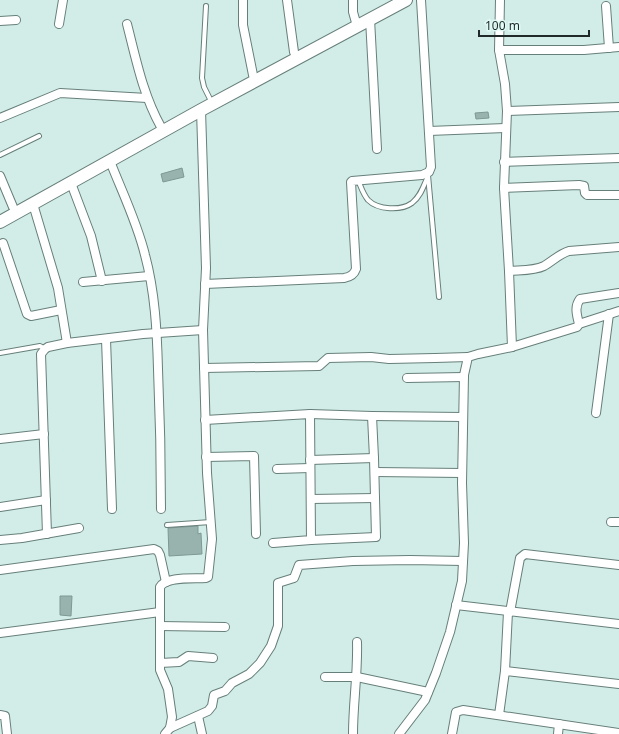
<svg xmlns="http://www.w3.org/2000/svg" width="619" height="734" viewBox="0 0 619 734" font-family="'Noto Sans',sans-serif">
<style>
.building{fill:#98b3ad;stroke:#7e9893}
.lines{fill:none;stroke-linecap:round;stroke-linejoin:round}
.lane-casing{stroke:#677f7a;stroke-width:6}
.street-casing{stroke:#677f7a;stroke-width:10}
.primary-casing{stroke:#677f7a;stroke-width:14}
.lane{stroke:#fff;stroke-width:4}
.street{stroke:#fff;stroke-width:8}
.primary{stroke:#fff;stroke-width:12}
</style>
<rect width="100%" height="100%" fill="#d2ede7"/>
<g class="building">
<polygon points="488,112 489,118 476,119 475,113"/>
<polygon points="182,168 184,177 163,182 161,174"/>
<polygon points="198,526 198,534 201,533 202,554 169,556 168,528"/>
<polygon points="60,596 72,596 71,616 60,615"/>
</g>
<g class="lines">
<g class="lane-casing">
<g id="lane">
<polyline points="206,6 202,78 204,87 210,99"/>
<polyline points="0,155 39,136"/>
<polyline points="428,175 439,297"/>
<path d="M358 180C361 187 363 194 368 200 378 210 401 211 412 203 421 196 424 185 428 176"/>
<polyline points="0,353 40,346 45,349"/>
<polyline points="167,525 211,522"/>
</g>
</g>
<g class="street-casing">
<g id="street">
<polyline points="243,0 243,25 253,75"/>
<polyline points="287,0 294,52"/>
<polyline points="353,0 353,12 357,26"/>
<polyline points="606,6 609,48"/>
<polyline points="370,19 377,149"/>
<polyline points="0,21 16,20"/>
<polyline points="59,24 63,0"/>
<path d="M127 24C136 59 143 95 161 127"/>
<polyline points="499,50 584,50 619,47"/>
<polyline points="507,111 619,107"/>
<polyline points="0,118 60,93 147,98"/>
<polyline points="429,131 505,128"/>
<path d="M110 161C122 192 137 222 145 255 155 292 157 331 158 369 160 416 161 462 161 509"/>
<polyline points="504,162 619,158"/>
<polyline points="0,176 13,207"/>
<polyline points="71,183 91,236 102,281"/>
<polyline points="504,188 579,185 584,186 585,193 587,195 619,195"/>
<polyline points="33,204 58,288 67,343"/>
<polyline points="3,243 27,314 31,316 61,310"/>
<path d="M509 271C520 270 534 271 544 266 553 261 559 254 569 251L619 247"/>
<polyline points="83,282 149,276"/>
<path d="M205 284 344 278C350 277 354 275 356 269L351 182 352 181 422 175 429 172 431 167 421 0"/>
<polyline points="579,324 619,311"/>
<polyline points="106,339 112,509"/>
<path d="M512 347 577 327 579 324C577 315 574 307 580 299L619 293"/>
<polyline points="204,368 319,366 328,358 371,357 389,359 435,358 468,357"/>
<polyline points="407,378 464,377"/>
<polyline points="596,413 609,314"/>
<polyline points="310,414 372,416 463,417"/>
<polyline points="205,420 310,414 311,540 273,543"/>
<polyline points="0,439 44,434"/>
<polyline points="206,457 254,456 256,534"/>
<polyline points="310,460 374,458"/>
<polyline points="277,469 310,468"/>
<polyline points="375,472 462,473"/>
<polyline points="311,499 375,498"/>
<polyline points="0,507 46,500"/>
<polyline points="611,522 619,522"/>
<polyline points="47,534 41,354 45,349 48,347 67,343 143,334 203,330"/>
<polyline points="0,540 22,538 79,528"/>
<polyline points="311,540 376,537 374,458 372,416"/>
<polyline points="0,570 154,549 158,551 160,555 166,582"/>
<polyline points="456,605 619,624"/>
<polyline points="510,612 520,558 525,554 619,565"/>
<polyline points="160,626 225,627"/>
<polyline points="0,633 160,612"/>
<polyline points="160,663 179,662 188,656 213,658"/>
<polyline points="505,671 508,612"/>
<polyline points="325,677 357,677 428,692"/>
<polyline points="0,715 5,716 7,734"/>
<polyline points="499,715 505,671 619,684"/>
<polyline points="198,716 202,734"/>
<polyline points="170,728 208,711 212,706 214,695 225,691 232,683 249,674 260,663 271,646 278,626 278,583 294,578 299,565 353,561 410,560 463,561"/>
<path d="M165 734 170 728 172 717 168 689 160 670V587C166 576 194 579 206 578L208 577 212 539 207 473 203 330 206 268 201 110"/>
<path d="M353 734C353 703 358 673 357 642"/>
<polyline points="399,734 425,700 436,673 450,632 462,581 464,543 462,483 464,375 468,357 478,354 512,347 509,271 504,188 507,111 505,84 499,50 500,0"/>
<polyline points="452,734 456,712 463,710 619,733"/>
<polyline points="558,734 559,724"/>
</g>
</g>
<g class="primary-casing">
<polyline id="primary" points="0,222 201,110 406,0"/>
</g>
<use href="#lane" class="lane"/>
<use href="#street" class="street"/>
<use href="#primary" class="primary"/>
</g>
<path d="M479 30v6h110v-6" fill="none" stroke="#1f2927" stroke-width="2"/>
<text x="485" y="30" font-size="12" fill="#1f2927" stroke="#dffaf5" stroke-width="3" paint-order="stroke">100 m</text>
</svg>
